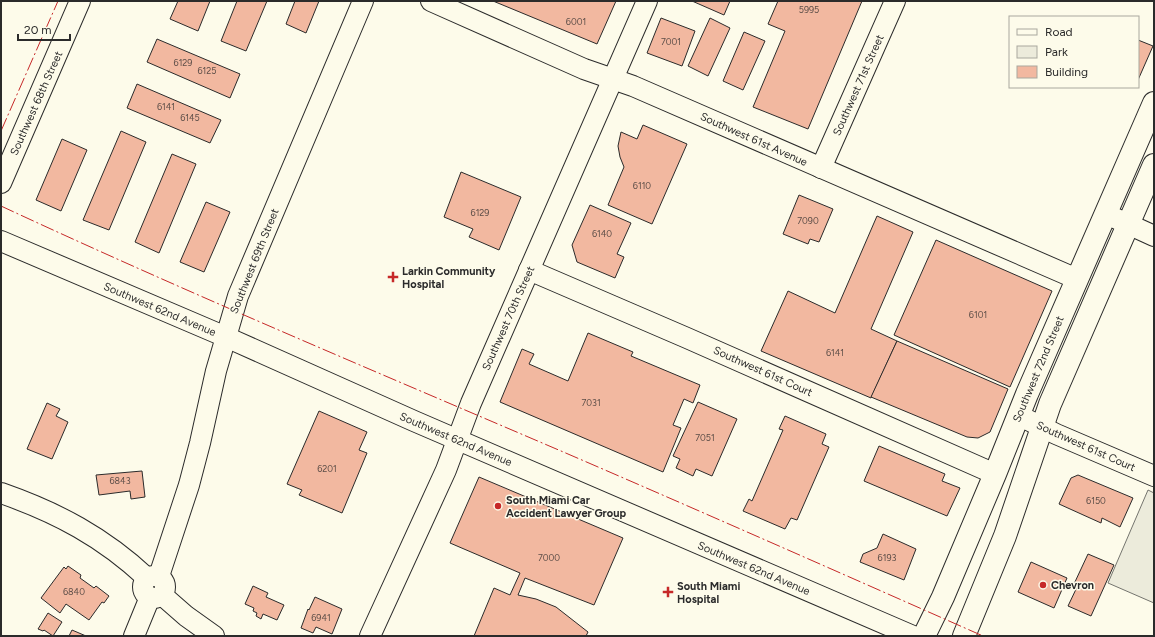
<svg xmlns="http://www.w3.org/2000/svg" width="1155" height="637" viewBox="0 0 1155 637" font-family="Figtree,sans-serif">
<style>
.green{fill:#ecebdb;stroke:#74746e}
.building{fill:#f2b8a0;stroke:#2b2b2b}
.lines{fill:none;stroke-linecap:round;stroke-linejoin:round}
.minor-casing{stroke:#2b2b2b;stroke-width:22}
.major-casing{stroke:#2b2b2b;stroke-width:24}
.minor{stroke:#fdfbea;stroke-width:20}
.major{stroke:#fdfbea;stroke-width:22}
.power{stroke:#c62828;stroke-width:1;stroke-dasharray:14 3 2 3;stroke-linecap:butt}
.poi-dot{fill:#c62828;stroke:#fdfbea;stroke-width:1.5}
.labels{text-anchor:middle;stroke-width:3;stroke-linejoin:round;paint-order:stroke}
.number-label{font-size:9px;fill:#5d4e48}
.street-label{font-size:11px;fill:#2b2b2b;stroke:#fdfbea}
.poi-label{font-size:11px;font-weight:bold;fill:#2b2b2b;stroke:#fdfbea;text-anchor:start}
</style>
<rect width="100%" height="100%" fill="#fdfbea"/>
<polygon class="green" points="1148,490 1154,493 1154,603 1108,583"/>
<g class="building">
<polygon points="178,1 210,1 198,31 170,19"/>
<polygon points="237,1 267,1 246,51 221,41"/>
<polygon points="295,1 319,1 306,33 286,24"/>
<polygon points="493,1 616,1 597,44"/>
<polygon points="692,1 730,1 724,15"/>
<polygon points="778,1 862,1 808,129 753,107 785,31 768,24"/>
<polygon points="661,18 695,31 682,66 647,53"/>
<polygon points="710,18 730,28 708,76 688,66"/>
<polygon points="744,32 765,41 743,90 723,81"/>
<polygon points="157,39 240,74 230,98 147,62"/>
<polygon points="1138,40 1153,46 1138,80"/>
<polygon points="137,84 221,120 210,143 127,108"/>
<polygon points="643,125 687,144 652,224 608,205 624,167 620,157 618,146 621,132 637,139"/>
<polygon points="121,131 146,142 109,230 83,220"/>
<polygon points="62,139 87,150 61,211 36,200"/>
<polygon points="172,154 196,164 159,253 135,242"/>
<polygon points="461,172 521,197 499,250 469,237 473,229 444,217"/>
<polygon points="799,195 833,209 819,242 810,239 808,244 783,234"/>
<polygon points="206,202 230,212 204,272 180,262"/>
<polygon points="590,205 631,223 617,254 624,257 615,278 577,262 572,245"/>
<polygon points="877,216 913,232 871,329 897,341 871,398 761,351 788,291 835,313"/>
<polygon points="936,240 1052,291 1010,387 894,335"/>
<polygon points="588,333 633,352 631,356 700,385 693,403 684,399 673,425 681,428 663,472 500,402 522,349 534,354 529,364 568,381"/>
<polygon points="897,341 1008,389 990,432 978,438 967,437 871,397"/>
<polygon points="698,402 737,419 712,476 696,469 693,476 676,468 680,459 673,456"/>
<polygon points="47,403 60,409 56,416 68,422 52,459 27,449"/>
<polygon points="319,411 367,432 359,450 367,453 342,513 299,495 302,490 287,484"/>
<polygon points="785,416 826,434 822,444 829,447 797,520 791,518 785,529 743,511 749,499 752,501 783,430 779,429"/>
<polygon points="879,446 945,474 942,481 960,488 947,516 864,481"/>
<polygon points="142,471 145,497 131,499 130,491 99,495 96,475"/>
<polygon points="1078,475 1133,498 1120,527 1102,518 1101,523 1059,504 1071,478"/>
<polygon points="479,477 623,538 594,605 525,578 518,595 536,599 556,607 588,632 586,636 474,636 494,588 510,595 520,573 450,543"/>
<polygon points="883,534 916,549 904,580 860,562 863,554 877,548"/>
<polygon points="1088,554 1114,565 1091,616 1068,606 1078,585 1074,584"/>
<polygon points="1031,562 1067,578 1054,608 1018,592"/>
<polygon points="68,566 81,575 80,578 94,588 96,586 109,596 104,603 102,602 89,620 66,604 60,613 41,598 64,567 66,569"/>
<polygon points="253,586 268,593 266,597 284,605 277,620 263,614 261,619 256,616 257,613 253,611 254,608 245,604"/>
<polygon points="315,597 342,609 332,634 316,627 313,633 301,628 308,609 309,610"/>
<polygon points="48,613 62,622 53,636 44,630 43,631 38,629"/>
<polygon points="72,630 86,636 69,636"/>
</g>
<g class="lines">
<g class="minor-casing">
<g id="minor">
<polyline points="431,1 584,69 633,86 1077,279"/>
<polyline points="821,168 895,1"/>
<polyline points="1,183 80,1"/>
<polyline points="1106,214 1154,236"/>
<polyline points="1,241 226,337 414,421 913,636"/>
<polyline points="529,270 687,338 995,474"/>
<polyline points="1018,415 1056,434 1154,476"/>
<path d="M1 493C58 513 103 537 147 578"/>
<circle cx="154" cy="587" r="11"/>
<polyline points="159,576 189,485 200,443 216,371 238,296 363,1"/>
<polyline points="162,595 186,616 214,636"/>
<polyline points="134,636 150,597"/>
<polyline points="370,636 446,470 471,403 647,1"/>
</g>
</g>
<g class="major-casing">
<g id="major">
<polyline points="924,636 943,597 995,474 1027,394 1154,103"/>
<polyline points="964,636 1005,536 1050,404 1154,165"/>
</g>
</g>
<use href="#minor" class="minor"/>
<use href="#major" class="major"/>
<g class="power">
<polyline points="1,131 58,1"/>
<path d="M1 206C188 293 379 373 568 454 707 514 845 575 983 636"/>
</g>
</g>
<g class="poi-dot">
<path d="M391 271h4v4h4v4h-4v4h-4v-4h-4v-4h4z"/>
<circle cx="498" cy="506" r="4"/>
<circle cx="1043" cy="585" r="4"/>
<path d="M666 586h4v4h4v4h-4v4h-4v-4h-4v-4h4z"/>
</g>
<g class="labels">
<g class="number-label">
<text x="809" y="13">5995</text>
<text x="576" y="25">6001</text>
<text x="671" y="45">7001</text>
<text x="183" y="66">6129</text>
<text x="207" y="74">6125</text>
<text x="166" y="110">6141</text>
<text x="190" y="121">6145</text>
<text x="642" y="189">6110</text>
<text x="480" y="216">6129</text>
<text x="808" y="224">7090</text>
<text x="602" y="237">6140</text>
<text x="978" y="318">6101</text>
<text x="835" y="356">6141</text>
<text x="591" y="406">7031</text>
<text x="705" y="441">7051</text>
<text x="327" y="472">6201</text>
<text x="120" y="484">6843</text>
<text x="1096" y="504">6150</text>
<text x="549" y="561">7000</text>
<text x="887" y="561">6193</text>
<text x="74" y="595">6840</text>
<text x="321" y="621">6941</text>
</g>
<g class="street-label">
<text transform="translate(858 85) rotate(-66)" y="4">Southwest 71st Street</text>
<text transform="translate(36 103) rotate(-66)" y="4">Southwest 68th Street</text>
<text transform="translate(754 139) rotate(24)" y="4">Southwest 61st Avenue</text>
<text transform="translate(254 261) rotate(-68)" y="4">Southwest 69th Street</text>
<text transform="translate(160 309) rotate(23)" y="4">Southwest 62nd Avenue</text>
<text transform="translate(508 318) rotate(-66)" y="4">Southwest 70th Street</text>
<text transform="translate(1038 369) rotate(-67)" y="4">Southwest 72nd Street</text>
<text transform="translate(763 371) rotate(24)" y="4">Southwest 61st Court</text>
<text transform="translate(456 439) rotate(23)" y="4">Southwest 62nd Avenue</text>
<text transform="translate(1086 446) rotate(24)" y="4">Southwest 61st Court</text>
<text transform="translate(754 568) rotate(23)" y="4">Southwest 62nd Avenue</text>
</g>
<g class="poi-label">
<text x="402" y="275">Larkin Community<tspan x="402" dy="13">Hospital</tspan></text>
<text x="506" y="504">South Miami Car<tspan x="506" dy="13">Accident Lawyer Group</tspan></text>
<text x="1051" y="589">Chevron</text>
<text x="677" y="590">South Miami<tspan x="677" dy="13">Hospital</tspan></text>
</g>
</g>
<rect width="1155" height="637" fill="none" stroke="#2b2b2b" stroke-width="4"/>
<rect x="1009" y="16" width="130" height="72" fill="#fdfbea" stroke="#a9a89e"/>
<rect x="1017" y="29" width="20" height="6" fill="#fdfbea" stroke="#a9a89e"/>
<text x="1045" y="36" font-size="12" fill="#2b2b2b">Road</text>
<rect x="1017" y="46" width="20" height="12" fill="#ecebdb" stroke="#a9a89e"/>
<text x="1045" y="56" font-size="12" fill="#2b2b2b">Park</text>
<rect x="1017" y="66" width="20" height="12" fill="#f2b8a0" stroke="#a9a89e"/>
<text x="1045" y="76" font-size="12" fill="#2b2b2b">Building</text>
<path d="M18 34v6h52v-6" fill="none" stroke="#2b2b2b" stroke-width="2"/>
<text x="24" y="34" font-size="12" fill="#2b2b2b" stroke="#fdfbea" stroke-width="3" paint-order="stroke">20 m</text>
</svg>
